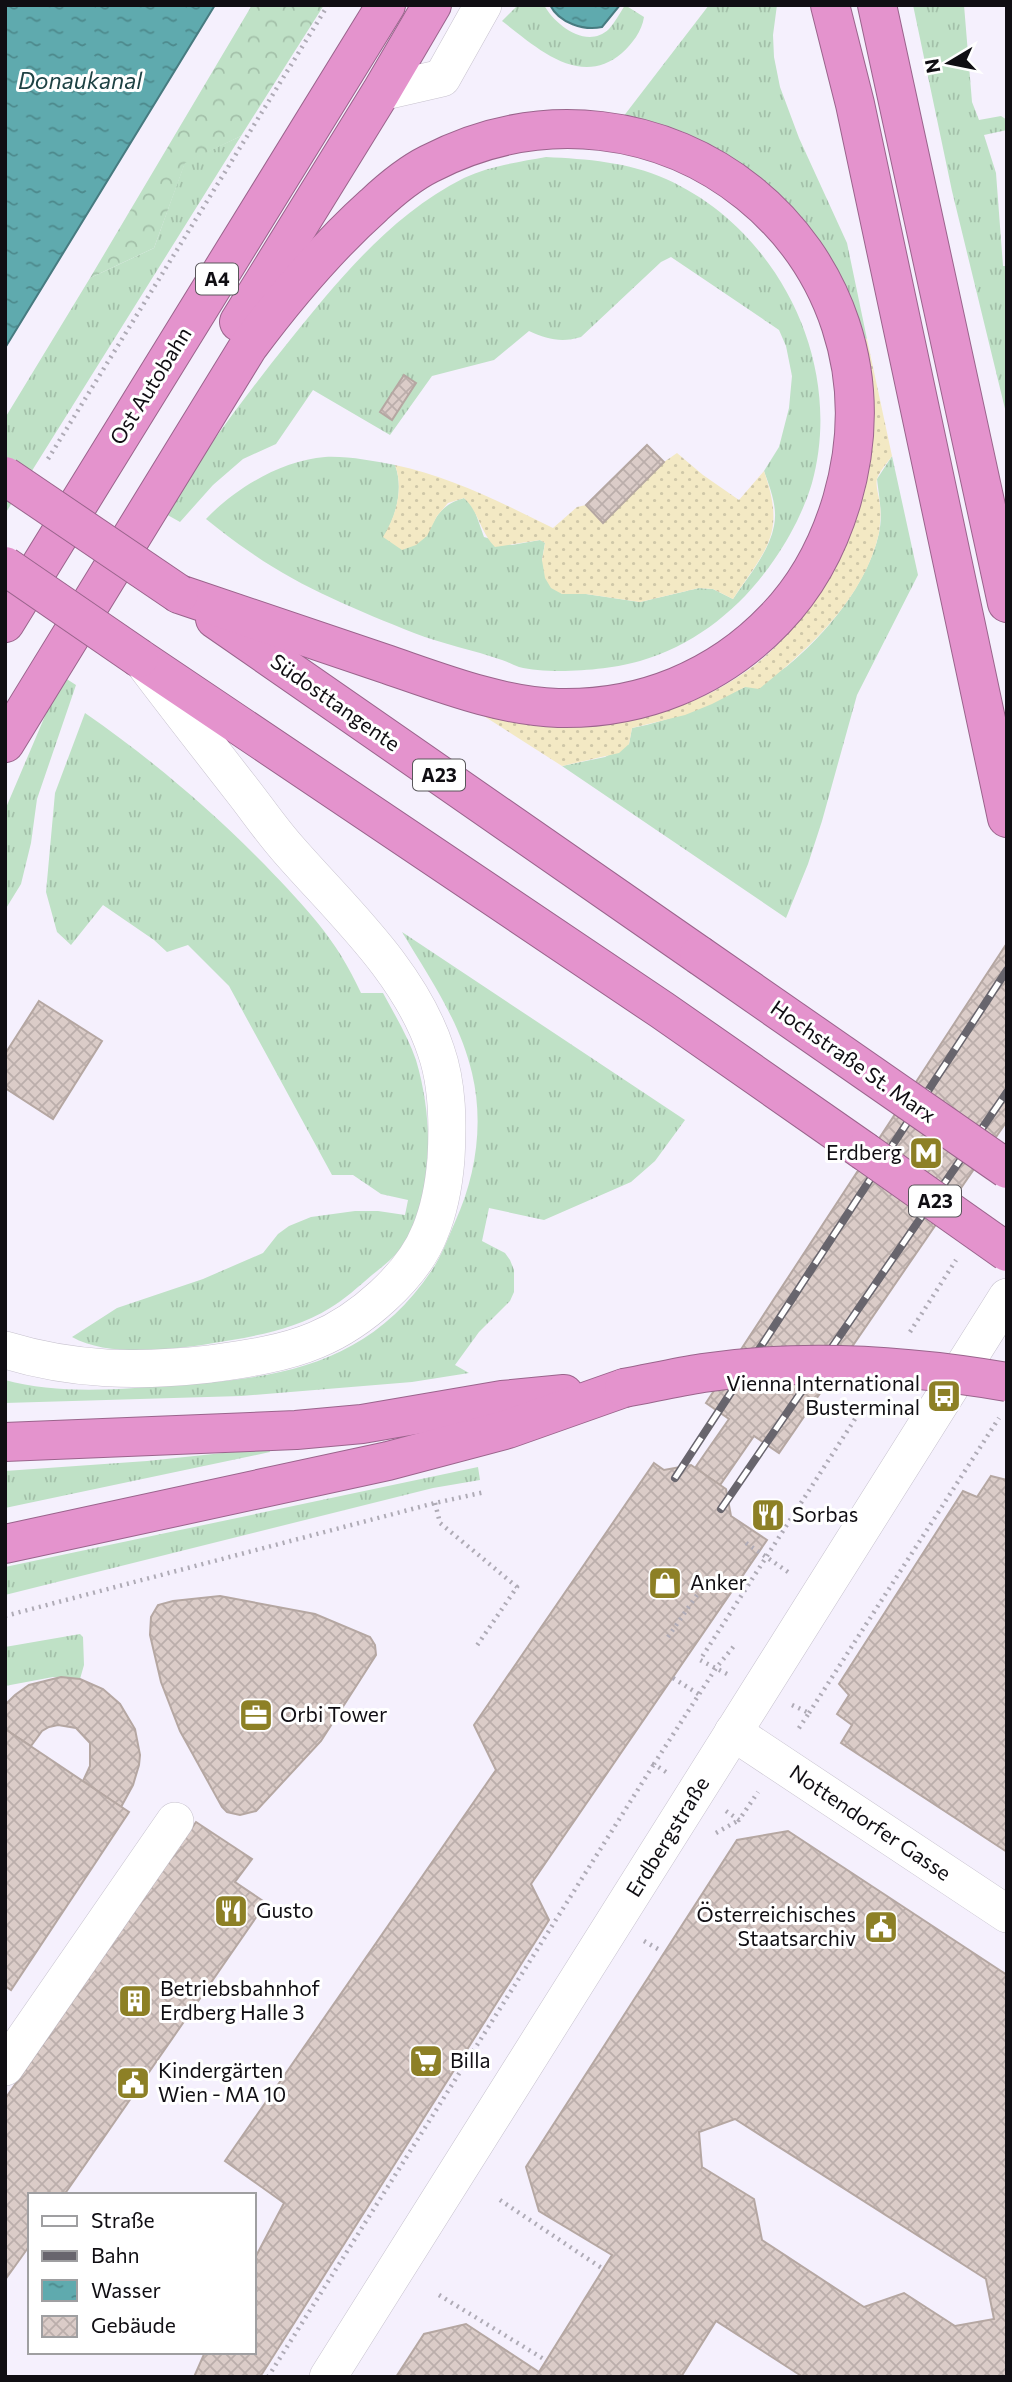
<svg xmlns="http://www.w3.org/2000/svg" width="1012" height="2382" viewBox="0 0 1012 2382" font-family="Commissioner,sans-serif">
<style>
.grass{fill:url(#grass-tufts)}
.forest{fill:url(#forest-crowns)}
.sand{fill:url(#sand-dots)}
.water{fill:url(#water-ripples);stroke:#477b80;stroke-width:2}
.building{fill:url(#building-cross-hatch);stroke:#b5a7a2;stroke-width:2;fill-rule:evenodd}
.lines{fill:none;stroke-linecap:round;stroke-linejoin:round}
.minor-casing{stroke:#c7c2ce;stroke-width:38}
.highway-casing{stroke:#9a648c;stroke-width:40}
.path{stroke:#afabb6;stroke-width:4.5;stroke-dasharray:2 5;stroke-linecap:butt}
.minor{stroke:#fff;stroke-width:37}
.highway{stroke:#e493cd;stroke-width:38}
.rail-casing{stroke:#68656d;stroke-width:8}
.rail{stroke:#fff;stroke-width:5;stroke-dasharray:16;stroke-linecap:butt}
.highway-bridge-casing{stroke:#9a648c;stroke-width:40;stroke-linecap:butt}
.highway-bridge{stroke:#e493cd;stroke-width:38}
.labels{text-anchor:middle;stroke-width:6;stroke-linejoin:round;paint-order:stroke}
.shield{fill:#fff;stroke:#58565a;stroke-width:2}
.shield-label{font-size:19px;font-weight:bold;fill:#100e13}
.street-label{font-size:21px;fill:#100e13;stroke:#fff}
.poi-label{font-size:21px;fill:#100e13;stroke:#fff;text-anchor:start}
.water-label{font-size:23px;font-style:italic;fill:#1e4244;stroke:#fff}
</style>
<defs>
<pattern id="grass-tufts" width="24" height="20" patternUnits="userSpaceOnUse" patternTransform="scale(1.75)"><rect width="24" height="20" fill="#bfe1c6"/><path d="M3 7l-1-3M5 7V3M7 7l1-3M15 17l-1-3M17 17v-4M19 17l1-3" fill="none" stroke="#a3c0a9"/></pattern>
<pattern id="forest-crowns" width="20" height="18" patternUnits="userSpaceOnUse" patternTransform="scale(1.75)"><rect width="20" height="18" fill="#bfe1c6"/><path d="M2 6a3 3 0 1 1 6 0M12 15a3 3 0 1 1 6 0" fill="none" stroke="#a3c0a9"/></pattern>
<pattern id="sand-dots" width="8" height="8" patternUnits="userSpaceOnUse" patternTransform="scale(1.75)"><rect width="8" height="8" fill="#f3e9c4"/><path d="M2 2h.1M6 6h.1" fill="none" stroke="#cfc7a8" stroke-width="1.8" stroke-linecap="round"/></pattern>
<pattern id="water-ripples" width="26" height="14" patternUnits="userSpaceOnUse" patternTransform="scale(1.75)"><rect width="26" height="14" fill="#5faaae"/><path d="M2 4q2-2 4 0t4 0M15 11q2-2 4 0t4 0" fill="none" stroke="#4d898c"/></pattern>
<pattern id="building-cross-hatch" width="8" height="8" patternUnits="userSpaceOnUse" patternTransform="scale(1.75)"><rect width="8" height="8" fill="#dbccc8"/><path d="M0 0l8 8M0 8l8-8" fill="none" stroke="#bbaeab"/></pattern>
</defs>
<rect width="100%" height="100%" fill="#f5f0fd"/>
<g class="grass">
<path d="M518 5H544C555 25 587 50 609 29 615 22 620 13 625 5L644 17C642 31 632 44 622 53 580 89 536 47 502 21Z"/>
<path d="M709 5H777L773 35 774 57 780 87 799 138 847 243 867 339 861 337C855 319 850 299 841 282 809 218 755 164 690 135 669 125 645 122 623 117Z"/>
<polygon points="913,5 964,5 972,102 979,120 1001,116 1007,120 1007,130 984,135 996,173 1003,266 1007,266 1007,417 952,191"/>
<polygon points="241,136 5,514 5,418 90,278 154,248 185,162"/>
<path d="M546 157C587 159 628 162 666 179 778 229 845 363 812 483 804 510 790 537 774 560 742 607 696 645 640 661 610 670 550 675 519 667 513 665 508 662 502 660 473 650 443 644 414 633 359 611 299 587 250 552 235 542 220 530 206 519 234 489 282 460 325 457 349 456 372 461 395 465 404 489 396 516 384 537L426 536C437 515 441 505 464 498L473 506 484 537 512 545 540 540 545 543 542 560 562 594H586L640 602 699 588 713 589 733 599C748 577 769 552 774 526 778 507 770 488 764 471L779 447 789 408 792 376 786 346 779 330 671 257 661 262 581 337C561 343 547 339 529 331L494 360 432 376 390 435 313 390 276 444 243 459 213 485 180 522 164 513C203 453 245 396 290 340 340 278 391 215 464 178 489 166 519 162 546 157Z"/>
<path d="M892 456 918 575 857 695 822 821 808 864 786 918 562 766 605 757 629 744 632 728C674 720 709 704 747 686 759 680 775 675 786 667 826 635 868 583 879 533 883 515 879 497 877 479Z"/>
<polygon points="62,676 76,685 37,799 31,843 21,884 5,910 5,810"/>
<path d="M85 713C150 758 210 809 265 865 306 908 336 938 361 993H383C395 1015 408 1037 416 1060 431 1110 433 1169 417 1218 414 1224 413 1232 409 1238 400 1252 385 1265 372 1275 358 1287 345 1299 330 1308 293 1331 250 1337 208 1344 169 1350 107 1357 72 1337L117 1308 203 1279 263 1253 278 1234 289 1226 311 1217 355 1211H378L405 1215 408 1200 381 1194 353 1175H332L229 986 188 945 167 952 154 940 103 905 71 945 57 932 46 892 55 793Z"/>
<path d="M402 932 685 1120 655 1161 631 1182 544 1220 489 1208 482 1241 505 1253 510 1260 514 1270V1292L510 1301 479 1332 455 1365 469 1373 412 1382 241 1396 5 1403V1380C58 1395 124 1389 179 1385 283 1378 370 1363 432 1270 442 1255 448 1238 455 1222 476 1176 484 1123 472 1073 460 1021 429 977 402 932Z"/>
<polygon points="269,1448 270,1452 5,1508 5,1471 147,1461"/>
<polygon points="478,1467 480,1480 433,1488 5,1595 5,1567"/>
<polygon points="80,1634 83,1637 84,1665 80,1679 53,1677 5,1686 5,1647"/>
</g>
<polygon class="forest" points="252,5 324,5 241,136 185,163 154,248 90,278"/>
<g class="sand">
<path d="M861 337 867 339 892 456C887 463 879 472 877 479 875 486 880 498 880 506 881 514 880 525 879 533 864 599 810 648 759 689L745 687 712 704 685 715 632 728 629 744 619 753 562 766 476 711C519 717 576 730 618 723 679 713 748 682 788 633 803 615 813 590 825 569 836 550 854 525 860 504 878 448 875 394 861 337Z"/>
<path d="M677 453 703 475 739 500 764 471C786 534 767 548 733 599L713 589 699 588 640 602 586 594H562L551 588 545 578 542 560 545 543 540 540 495 547C480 532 479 512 464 498L448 503 437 516 427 536 416 545 402 550 383 537C396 516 404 489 395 465 452 477 502 503 553 528L577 507 586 505 603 522 664 462Z"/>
</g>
<g class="water">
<polygon points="5,5 215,5 5,348"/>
<path d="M550 5H620L602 27C584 31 559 23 550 5Z"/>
</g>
<g class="building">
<polygon points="404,375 416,383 392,420 380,412"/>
<polygon points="647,445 664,462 603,523 586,505"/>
<polygon points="1007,943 1007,1121 779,1453 754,1436 720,1485 695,1468 729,1419 706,1403"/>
<polygon points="39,1001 102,1041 53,1119 5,1088 5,1054"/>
<polygon points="654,1463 664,1470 691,1465 726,1489 731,1516 767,1540 531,1884 549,1920 260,2377 194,2377 205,2352 254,2352 254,2260 284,2203 225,2161 496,1770 474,1725"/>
<polygon points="991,1476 1007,1480 1007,1852 841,1743 852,1725 837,1714 849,1695 839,1684 963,1491 977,1497"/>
<polygon points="770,1502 780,1508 766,1528 757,1522"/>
<polygon points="220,1596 315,1614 370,1637 375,1645 376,1655 321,1741 256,1811 240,1815 227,1812 222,1807 180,1731 161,1682 150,1635 151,1617 158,1605 173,1601"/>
<polygon points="61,1677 80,1679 103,1689 120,1704 135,1729 140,1755 139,1765 133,1785 121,1807 83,1781 90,1766 90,1743 76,1728 58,1725 49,1727 42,1731 31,1746 5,1729 5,1705 15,1695 29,1685"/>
<polygon points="5,1729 129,1812 11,1990 5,1986"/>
<polygon points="196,1822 252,1859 235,1882 266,1903 64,2195 30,2195 30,2245 5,2280 5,2099"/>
<path d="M788 1831 1007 1975V2377H803L716 2321 681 2377H396L424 2334 466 2324 539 2372 612 2255 539 2211 526 2167 737 1840ZM735 2119 986 2279 994 2319 955 2326 904 2293 864 2307 762 2240 754 2199 702 2167 699 2132Z"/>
</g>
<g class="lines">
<g class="minor-casing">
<g id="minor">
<polyline points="381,92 442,78 483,5"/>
<path d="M5 1350C74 1371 138 1372 210 1364 245 1359 283 1354 316 1340 360 1322 413 1276 430 1232 440 1208 444 1184 446 1159 448 1124 448 1085 436 1051 410 971 341 910 288 849 271 830 257 809 242 790 210 749 178 708 147 667"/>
<polyline points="733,1732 1007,1914"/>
<polyline points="5,2067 175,1821"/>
<polyline points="328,2377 1007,1297"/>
</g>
</g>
<g class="highway-casing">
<g id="highway">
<polyline points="830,5 855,104 1007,818"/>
<polyline points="877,5 1007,603"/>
<polyline points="239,322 381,92 432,5"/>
<polyline points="215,619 699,955"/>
<polyline points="5,623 386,5"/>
<polyline points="139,658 662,1010 864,1151"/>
<path d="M5 743 248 347C286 296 326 248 374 205 390 190 409 174 429 164 659 45 915 249 842 500 829 544 807 586 775 619 718 679 641 710 558 708 499 706 439 682 383 663 315 640 247 617 179 594"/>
<polyline points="5,1442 296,1430 362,1424 502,1400 564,1394"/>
<polyline points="5,1544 388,1461 508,1429 624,1388"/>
</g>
</g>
<g class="path">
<polyline points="48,459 328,5"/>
<polyline points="910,1332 956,1260"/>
<polyline points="435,1503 440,1523 517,1587 476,1647"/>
<polyline points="746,1543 788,1572"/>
<polyline points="5,1616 435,1503 485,1492"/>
<polyline points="668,1637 699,1592"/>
<polyline points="727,1674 700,1660 864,1405"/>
<polyline points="673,1678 700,1695"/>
<polyline points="792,1705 809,1713 797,1731"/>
<polyline points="809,1713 999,1418"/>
<polyline points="666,1772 654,1764 716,1668 734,1646"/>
<polyline points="726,1811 739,1820 758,1792"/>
<polyline points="716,1833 739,1820"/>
<polyline points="644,1941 658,1949"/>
<polyline points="500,2200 603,2269"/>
<polyline points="439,2295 547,2361"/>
<polyline points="268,2377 654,1764"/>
</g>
<use href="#minor" class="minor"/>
<use href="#highway" class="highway"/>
<g class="rail-casing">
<g id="rail">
<polyline points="675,1478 1007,970"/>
<polyline points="721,1509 1007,1092"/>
</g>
</g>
<use href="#rail" class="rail"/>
<g class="highway-bridge-casing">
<g id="highway-bridge">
<polyline points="5,476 179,594"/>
<polyline points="5,566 139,658"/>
<polyline points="699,955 1007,1169"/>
<polyline points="864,1151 1007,1252"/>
<path d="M624 1388C651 1383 677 1377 703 1373 803 1358 908 1365 1007 1382"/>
</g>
</g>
<use href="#highway-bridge" class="highway-bridge"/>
</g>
<defs>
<g id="metro-square" transform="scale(1.75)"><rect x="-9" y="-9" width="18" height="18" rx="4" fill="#8d8026" stroke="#fff"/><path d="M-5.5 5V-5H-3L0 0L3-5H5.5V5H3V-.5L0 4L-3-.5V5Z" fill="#fff"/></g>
<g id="bus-square" transform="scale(1.75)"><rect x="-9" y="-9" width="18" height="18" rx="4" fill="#8d8026" stroke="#fff"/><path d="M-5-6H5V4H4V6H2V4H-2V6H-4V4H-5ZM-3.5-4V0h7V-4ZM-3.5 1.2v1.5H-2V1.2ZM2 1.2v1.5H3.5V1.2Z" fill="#fff"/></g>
<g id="restaurant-square" transform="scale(1.75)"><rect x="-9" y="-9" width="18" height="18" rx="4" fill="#8d8026" stroke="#fff"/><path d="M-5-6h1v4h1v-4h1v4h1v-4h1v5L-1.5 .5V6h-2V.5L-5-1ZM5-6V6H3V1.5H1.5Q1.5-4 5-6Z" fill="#fff"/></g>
<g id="shop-square" transform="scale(1.75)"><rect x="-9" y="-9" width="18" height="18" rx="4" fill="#8d8026" stroke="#fff"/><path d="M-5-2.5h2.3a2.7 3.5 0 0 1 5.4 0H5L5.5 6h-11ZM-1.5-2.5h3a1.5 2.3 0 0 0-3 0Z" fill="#fff"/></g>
<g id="office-square" transform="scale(1.75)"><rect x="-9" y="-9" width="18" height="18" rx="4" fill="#8d8026" stroke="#fff"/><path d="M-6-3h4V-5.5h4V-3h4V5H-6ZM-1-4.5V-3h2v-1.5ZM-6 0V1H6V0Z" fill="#fff"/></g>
<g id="civic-square" transform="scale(1.75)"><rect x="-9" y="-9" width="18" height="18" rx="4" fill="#8d8026" stroke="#fff"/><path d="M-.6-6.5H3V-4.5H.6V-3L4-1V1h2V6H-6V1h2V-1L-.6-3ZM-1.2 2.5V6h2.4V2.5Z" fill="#fff"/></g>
<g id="building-square" transform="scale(1.75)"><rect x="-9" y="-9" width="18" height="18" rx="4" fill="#8d8026" stroke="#fff"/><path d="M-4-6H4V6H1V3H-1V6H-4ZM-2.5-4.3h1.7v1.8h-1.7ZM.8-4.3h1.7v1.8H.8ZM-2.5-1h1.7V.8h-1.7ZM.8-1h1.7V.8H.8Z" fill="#fff"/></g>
<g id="supermarket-square" transform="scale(1.75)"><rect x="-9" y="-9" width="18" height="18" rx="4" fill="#8d8026" stroke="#fff"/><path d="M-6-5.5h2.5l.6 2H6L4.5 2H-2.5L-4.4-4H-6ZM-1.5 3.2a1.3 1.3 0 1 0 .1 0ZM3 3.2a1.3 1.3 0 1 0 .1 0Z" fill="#fff"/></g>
</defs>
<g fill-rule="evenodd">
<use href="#metro-square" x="926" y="1153"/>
<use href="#bus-square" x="944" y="1396"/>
<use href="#restaurant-square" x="768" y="1515"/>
<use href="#shop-square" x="665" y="1583"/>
<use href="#office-square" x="256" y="1715"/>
<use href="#restaurant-square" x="231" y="1911"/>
<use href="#civic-square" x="881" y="1927"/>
<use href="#building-square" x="135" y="2001"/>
<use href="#supermarket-square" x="426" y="2061"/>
<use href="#civic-square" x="133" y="2083"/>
</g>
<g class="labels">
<g class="shield">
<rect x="196" y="263.5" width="42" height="31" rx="5"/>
<rect x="413" y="759.5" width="52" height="31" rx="5"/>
<rect x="909" y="1185.5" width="52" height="31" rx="5"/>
</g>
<g class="shield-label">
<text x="217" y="286">A4</text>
<text x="439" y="782">A23</text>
<text x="935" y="1208">A23</text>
</g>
<g class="street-label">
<text transform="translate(151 386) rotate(-58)" y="7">Ost Autobahn</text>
<text transform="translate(335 703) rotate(35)" y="7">Südosttangente</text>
<text transform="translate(853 1062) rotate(35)" y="7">Hochstraße St. Marx</text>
<text transform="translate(870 1823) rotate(34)" y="7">Nottendorfer Gasse</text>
<text transform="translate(668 1837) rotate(-58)" y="7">Erdbergstraße</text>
</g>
<g class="poi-label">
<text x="902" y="1160" text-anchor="end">Erdberg</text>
<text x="920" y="1391" text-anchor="end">Vienna International<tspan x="920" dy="24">Busterminal</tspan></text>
<text x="792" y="1522">Sorbas</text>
<text x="690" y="1590">Anker</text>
<text x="280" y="1722">Orbi Tower</text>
<text x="256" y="1918">Gusto</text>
<text x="856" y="1922" text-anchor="end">Österreichisches<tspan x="856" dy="24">Staatsarchiv</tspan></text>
<text x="160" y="1996">Betriebsbahnhof<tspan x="160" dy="24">Erdberg Halle 3</tspan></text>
<text x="450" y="2068">Billa</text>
<text x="158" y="2078">Kindergärten<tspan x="158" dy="24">Wien - MA 10</tspan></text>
</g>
<g class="water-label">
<text x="80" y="89">Donaukanal</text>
</g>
</g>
<rect width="1012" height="2382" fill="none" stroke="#100e13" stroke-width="14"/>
<rect x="28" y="2193" width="228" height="161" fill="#ffffff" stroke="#9f9fa1" stroke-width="2"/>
<rect x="42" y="2216" width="35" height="10" fill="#ffffff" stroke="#9f9fa1" stroke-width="2"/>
<text x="91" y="2228" font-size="21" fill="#100e13">Straße</text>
<rect x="42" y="2251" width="35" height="10" fill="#68656d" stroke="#9f9fa1" stroke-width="2"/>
<text x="91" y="2263" font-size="21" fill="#100e13">Bahn</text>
<rect x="42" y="2280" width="35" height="21" fill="url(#water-ripples)" stroke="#9f9fa1" stroke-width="2"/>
<text x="91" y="2298" font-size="21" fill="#100e13">Wasser</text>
<rect x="42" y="2316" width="35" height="21" fill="url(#building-cross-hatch)" stroke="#9f9fa1" stroke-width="2"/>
<text x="91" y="2333" font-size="21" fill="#100e13">Gebäude</text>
<g transform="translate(949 63) rotate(260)" stroke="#ffffff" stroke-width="5" paint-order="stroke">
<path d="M0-5L12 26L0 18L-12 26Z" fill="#100e13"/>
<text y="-10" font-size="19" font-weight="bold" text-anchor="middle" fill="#100e13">N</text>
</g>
</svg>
